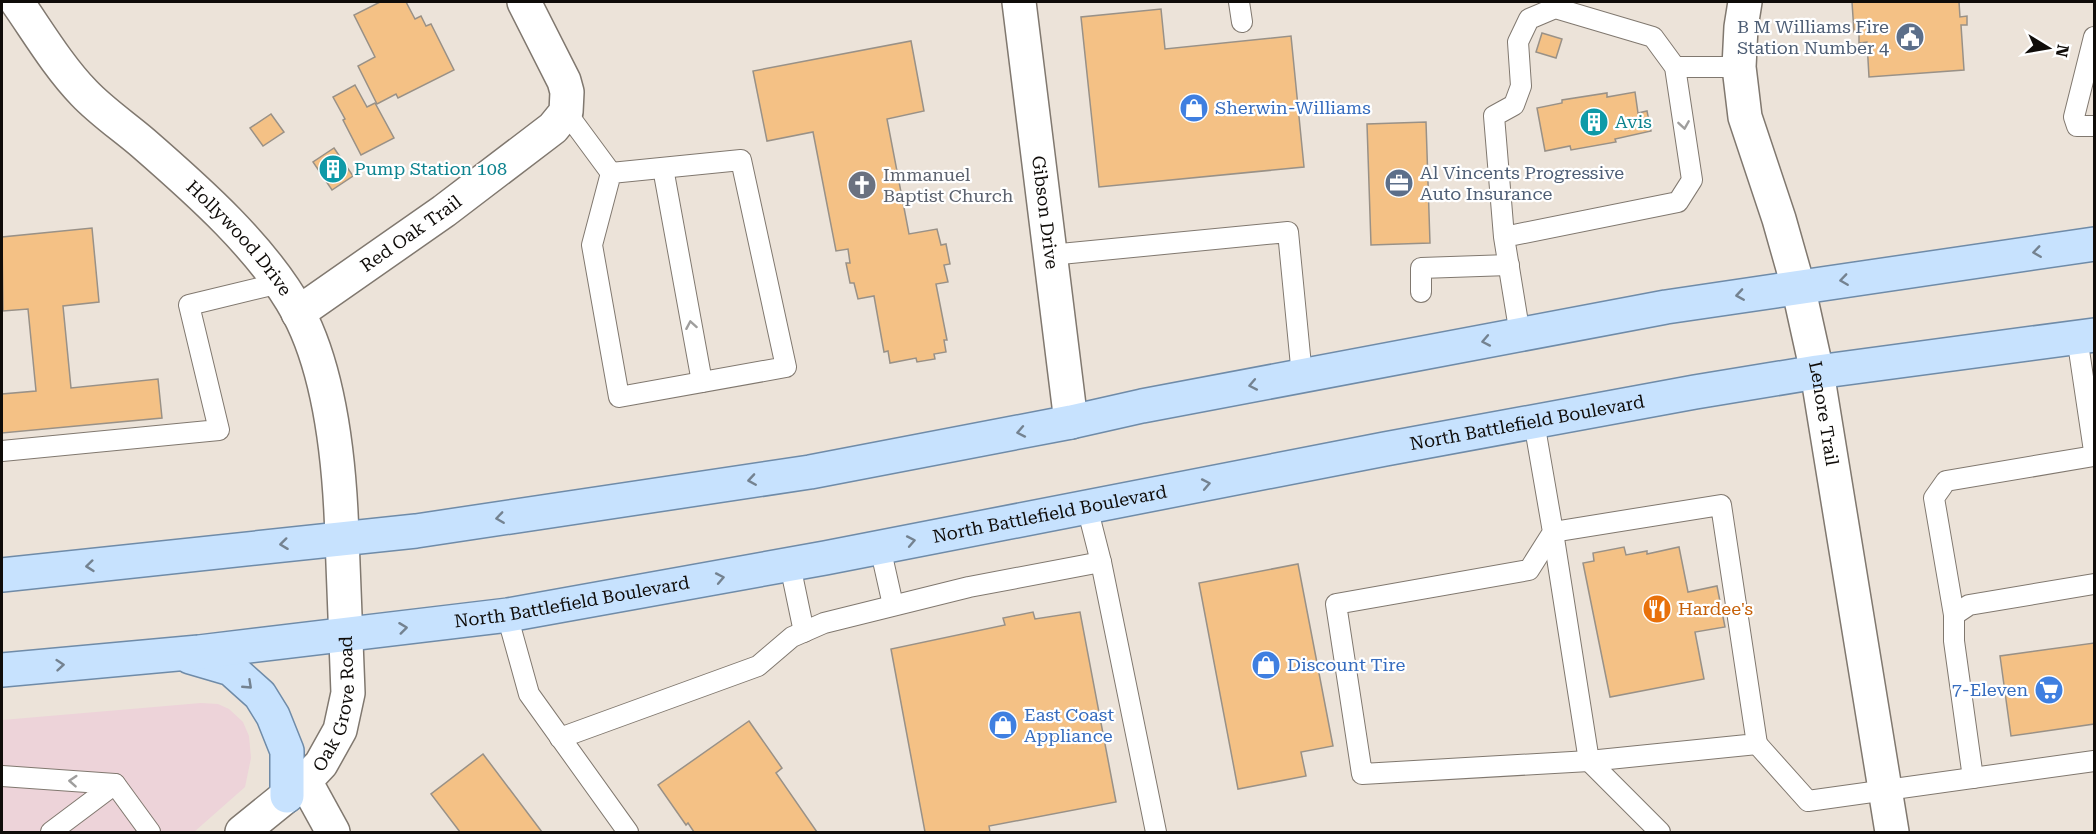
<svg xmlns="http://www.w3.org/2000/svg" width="2096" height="834" viewBox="0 0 2096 834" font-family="'Roboto Serif',serif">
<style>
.commercial{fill:#edd3d9}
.building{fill:#f4c185;stroke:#999187;stroke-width:1.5}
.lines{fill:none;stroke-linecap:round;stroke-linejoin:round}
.service-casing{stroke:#80786f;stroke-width:22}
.minor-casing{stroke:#80786f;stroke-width:36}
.tertiary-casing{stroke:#80786f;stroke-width:36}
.primary-casing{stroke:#6f8ba8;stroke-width:36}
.service{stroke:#fff;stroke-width:20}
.minor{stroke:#fff;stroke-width:33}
.tertiary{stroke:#fff;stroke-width:33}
.primary{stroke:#c7e2fe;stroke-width:33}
.oneway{stroke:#9f9e9d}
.oneway2{stroke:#748290}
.labels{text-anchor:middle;stroke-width:4.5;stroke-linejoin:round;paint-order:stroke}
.service-label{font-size:18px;fill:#4e5e75;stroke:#fff;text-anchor:end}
.shop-label{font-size:18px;fill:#366cbe;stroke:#fff;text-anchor:start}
.culture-label{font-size:18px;fill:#0d838f;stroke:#fff;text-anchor:start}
.worship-label{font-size:18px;fill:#5b616d;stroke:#fff;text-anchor:start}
.street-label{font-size:18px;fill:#0f0c09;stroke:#fff}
.food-label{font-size:18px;fill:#c56008;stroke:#fff;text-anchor:start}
</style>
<rect width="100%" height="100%" fill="#ece3d9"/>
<polygon class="commercial" points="201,703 218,704 229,709 243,722 249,736 251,758 245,787 194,832 2,832 2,720"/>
<g class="building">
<polygon points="380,2 406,2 415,19 421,16 426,26 431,24 454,70 398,98 396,94 377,104 358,66 375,57 354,15"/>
<polygon points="1852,2 1959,2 1960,17 1967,16 1967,25 1961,25 1964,70 1869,77 1867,42 1859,43 1859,32 1854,32"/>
<polygon points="1161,9 1165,49 1291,36 1304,167 1099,187 1081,17"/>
<polygon points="1542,33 1562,39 1556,58 1536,52"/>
<polygon points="911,41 924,111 887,119 909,234 937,229 941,245 946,244 950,264 944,265 948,282 936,284 947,340 944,340 946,352 934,354 935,359 917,362 916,358 890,363 888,351 884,352 874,296 858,299 854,283 850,283 846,263 850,263 848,249 836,251 813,132 767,141 753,71"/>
<polygon points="355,85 367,107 375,103 394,138 361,155 343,120 345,119 333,97"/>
<polygon points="1635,92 1638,113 1647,111 1651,131 1615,139 1616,142 1571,150 1570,146 1545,151 1537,108 1562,103 1562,100 1607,93 1607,97"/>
<polygon points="271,114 284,132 263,146 250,128"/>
<polygon points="1426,122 1430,243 1371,245 1367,124"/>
<polygon points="334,148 353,176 332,190 313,162"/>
<polygon points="92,228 99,302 63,306 71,388 158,379 162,418 2,433 2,394 36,391 28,309 3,311 2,237"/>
<polygon points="1624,547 1626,555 1647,551 1647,554 1679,547 1688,592 1717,586 1725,627 1695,632 1704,679 1610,697 1583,563 1594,561 1593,553"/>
<polygon points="1298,564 1333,746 1301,752 1306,776 1238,789 1199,583"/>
<polygon points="1033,612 1035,619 1080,612 1116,802 989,826 990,832 925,832 891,649 1005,625 1003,618"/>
<polygon points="2094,643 2094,724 2011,736 2000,656"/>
<polygon points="749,721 782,768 776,773 817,832 694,832 688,823 686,825 658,785"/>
<polygon points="483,754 542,832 460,832 431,794"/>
</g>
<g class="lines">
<g class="service-casing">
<g id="service">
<polyline points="1239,2 1242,22"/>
<polyline points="2094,37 2074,117 2077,126 2094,126"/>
<polyline points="1675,67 1739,67"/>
<polyline points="566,112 611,173"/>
<polygon points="741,160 786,367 619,397 592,245 611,173"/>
<polyline points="663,168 702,382"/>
<polyline points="1504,237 1494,116 1514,105 1521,86 1518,42 1529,19 1555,8 1653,37 1675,67 1692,180 1678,202 1504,237 1520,335"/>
<polyline points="1050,255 1288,232 1302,376"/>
<polyline points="1421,292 1421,268 1509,265"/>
<polyline points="2077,337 2094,451"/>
<polyline points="1534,422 1553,532 1721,505 1757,744 1589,761 1362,774 1336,604 1529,570 1553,532"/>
<polyline points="2,451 219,430 189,305 280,283"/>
<polyline points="1087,507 1101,562 1156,832"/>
<polyline points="1553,532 1589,761 1660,832"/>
<polyline points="880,547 893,605"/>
<polyline points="790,565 804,632"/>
<polyline points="507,615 529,694 628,832"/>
<polyline points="1954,615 1934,498 1946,481 2094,456"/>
<polyline points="560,738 758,666 792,637 824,623 969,587 1101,562"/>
<polyline points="1757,744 1808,801 2094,761"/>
<polyline points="2,776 115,784 51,832"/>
<polyline points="1973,778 1954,641 1954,615 1969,605 2094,584"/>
<polyline points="115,784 150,832"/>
</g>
</g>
<g class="minor-casing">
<g id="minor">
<path id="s1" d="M17 2C38 32 58 66 84 93 101 111 123 126 143 143 197 190 264 249 298 312 332 376 340 467 342 538"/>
<path id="s2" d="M1019 2 1071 422"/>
<path id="s3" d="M1745 2 1741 27 1739 67 1745 117 1779 219 1798 286 1817 372 1892 832"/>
<path id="s4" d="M298 313 444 211 553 128 566 112 567 92 564 81 524 2"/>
<polyline points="305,781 333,832"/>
</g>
</g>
<g class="tertiary-casing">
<g id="tertiary">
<path id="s5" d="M242 832 305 781 321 764 340 730 348 693 342 538"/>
</g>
</g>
<g class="primary-casing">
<g id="primary">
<polyline points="2,575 416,531 810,472 1071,422 1142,406 1666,307 2094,244"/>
<polyline points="190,657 231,669 260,695 273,716 287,751 287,796"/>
<path id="s6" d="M2 670 199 652 508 615 825 558 1385 449 1695 392 1817 372 2094 335"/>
</g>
</g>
<use href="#service" class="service"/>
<use href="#minor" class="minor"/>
<use href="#tertiary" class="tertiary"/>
<use href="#primary" class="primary"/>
</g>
<defs><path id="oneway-chevron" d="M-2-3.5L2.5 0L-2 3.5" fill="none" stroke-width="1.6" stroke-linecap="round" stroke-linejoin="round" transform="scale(1.5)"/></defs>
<g class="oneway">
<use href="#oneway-chevron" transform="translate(1684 125) rotate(81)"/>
<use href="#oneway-chevron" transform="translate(691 325) rotate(-100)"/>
<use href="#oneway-chevron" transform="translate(73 781) rotate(-176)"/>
</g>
<g class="oneway2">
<use href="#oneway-chevron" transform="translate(2037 252) rotate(172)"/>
<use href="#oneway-chevron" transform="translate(1844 280) rotate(172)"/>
<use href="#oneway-chevron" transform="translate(1740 295) rotate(171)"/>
<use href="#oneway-chevron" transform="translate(1486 341) rotate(169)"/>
<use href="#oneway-chevron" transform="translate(1253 385) rotate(169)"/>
<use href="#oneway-chevron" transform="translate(1021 432) rotate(169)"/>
<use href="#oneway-chevron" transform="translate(752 480) rotate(171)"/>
<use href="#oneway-chevron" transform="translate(1206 484) rotate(-11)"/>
<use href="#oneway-chevron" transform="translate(500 518) rotate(172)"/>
<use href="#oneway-chevron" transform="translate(911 541) rotate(-11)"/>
<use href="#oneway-chevron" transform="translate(284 544) rotate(173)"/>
<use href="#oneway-chevron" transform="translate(90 566) rotate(174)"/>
<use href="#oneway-chevron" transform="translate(720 578) rotate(-11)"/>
<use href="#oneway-chevron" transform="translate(403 628) rotate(-7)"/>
<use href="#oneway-chevron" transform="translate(60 665) rotate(-5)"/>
<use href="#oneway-chevron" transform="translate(248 685) rotate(43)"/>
</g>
<defs>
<g id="civic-disc" transform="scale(1.5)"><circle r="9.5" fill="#5c6f8a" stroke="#fff"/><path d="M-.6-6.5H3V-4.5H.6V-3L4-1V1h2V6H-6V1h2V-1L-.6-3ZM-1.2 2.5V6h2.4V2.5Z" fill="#fff"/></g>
<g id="shop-disc" transform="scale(1.5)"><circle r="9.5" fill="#3f7fe0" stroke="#fff"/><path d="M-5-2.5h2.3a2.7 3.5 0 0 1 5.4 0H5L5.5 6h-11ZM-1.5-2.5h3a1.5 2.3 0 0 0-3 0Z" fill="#fff"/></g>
<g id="building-disc" transform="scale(1.5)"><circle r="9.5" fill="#0f9aa8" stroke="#fff"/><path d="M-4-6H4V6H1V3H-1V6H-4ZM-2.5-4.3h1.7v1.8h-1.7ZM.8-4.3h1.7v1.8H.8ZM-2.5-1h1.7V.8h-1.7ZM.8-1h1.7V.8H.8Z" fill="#fff"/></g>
<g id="office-disc" transform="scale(1.5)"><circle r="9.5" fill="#5c6f8a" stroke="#fff"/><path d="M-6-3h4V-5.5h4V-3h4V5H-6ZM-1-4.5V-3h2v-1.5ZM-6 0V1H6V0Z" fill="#fff"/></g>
<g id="church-disc" transform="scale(1.5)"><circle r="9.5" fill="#6b7280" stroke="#fff"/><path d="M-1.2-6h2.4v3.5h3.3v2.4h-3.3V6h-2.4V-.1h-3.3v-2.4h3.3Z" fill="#fff"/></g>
<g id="restaurant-disc" transform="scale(1.5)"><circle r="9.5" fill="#e8710a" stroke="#fff"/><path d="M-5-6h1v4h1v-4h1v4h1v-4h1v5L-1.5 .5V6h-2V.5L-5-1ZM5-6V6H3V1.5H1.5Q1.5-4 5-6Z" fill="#fff"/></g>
<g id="supermarket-disc" transform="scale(1.5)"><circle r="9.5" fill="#3f7fe0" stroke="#fff"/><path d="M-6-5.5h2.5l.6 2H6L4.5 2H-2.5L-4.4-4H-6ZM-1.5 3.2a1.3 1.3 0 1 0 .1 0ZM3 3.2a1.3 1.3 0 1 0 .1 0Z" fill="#fff"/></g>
</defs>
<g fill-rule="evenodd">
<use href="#civic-disc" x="1910" y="37"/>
<use href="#shop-disc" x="1194" y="108"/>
<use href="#building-disc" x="1594" y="122"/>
<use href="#building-disc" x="333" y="169"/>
<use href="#office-disc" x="1399" y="183"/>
<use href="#church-disc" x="862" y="185"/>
<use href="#restaurant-disc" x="1657" y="609"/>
<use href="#shop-disc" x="1266" y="665"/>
<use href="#supermarket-disc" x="2049" y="690"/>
<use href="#shop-disc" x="1003" y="725"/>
</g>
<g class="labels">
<g class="service-label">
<text x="1889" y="33">B M Williams Fire<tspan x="1889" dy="21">Station Number 4</tspan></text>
<text x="1420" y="179" text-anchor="start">Al Vincents Progressive<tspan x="1420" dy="21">Auto Insurance</tspan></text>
</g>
<g class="shop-label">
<text x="1215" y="114">Sherwin-Williams</text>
<text x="1287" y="671">Discount Tire</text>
<text x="2028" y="696" text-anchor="end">7-Eleven</text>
<text x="1024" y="721">East Coast<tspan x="1024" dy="21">Appliance</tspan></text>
</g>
<g class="culture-label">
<text x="1615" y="128">Avis</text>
<text x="354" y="175">Pump Station 108</text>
</g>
<g class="worship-label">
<text x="883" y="181">Immanuel<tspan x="883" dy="21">Baptist Church</tspan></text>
</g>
<g class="street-label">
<text dy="6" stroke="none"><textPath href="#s2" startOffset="212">Gibson Drive</textPath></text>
<text dy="6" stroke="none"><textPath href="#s4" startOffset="138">Red Oak Trail</textPath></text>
<text dy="6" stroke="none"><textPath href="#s1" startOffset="326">Hollywood Drive</textPath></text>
<text dy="6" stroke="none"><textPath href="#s3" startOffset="423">Lenore Trail</textPath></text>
<text dy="6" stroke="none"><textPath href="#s6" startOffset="1546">North Battlefield Boulevard</textPath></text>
<text dy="6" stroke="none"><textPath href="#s6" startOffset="1060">North Battlefield Boulevard</textPath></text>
<text dy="6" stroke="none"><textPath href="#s6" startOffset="574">North Battlefield Boulevard</textPath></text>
<text dy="6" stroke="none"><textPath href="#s5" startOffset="168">Oak Grove Road</textPath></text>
</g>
<g class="food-label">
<text x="1678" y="615">Hardee's</text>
</g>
</g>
<rect width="2096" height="834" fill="none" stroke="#0f0c09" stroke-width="6"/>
<g transform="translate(2048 48) rotate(101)" stroke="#ffffff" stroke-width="4.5" paint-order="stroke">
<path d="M0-4.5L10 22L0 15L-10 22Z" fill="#0f0c09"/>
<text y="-9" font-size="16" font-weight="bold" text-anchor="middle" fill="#0f0c09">N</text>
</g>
</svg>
